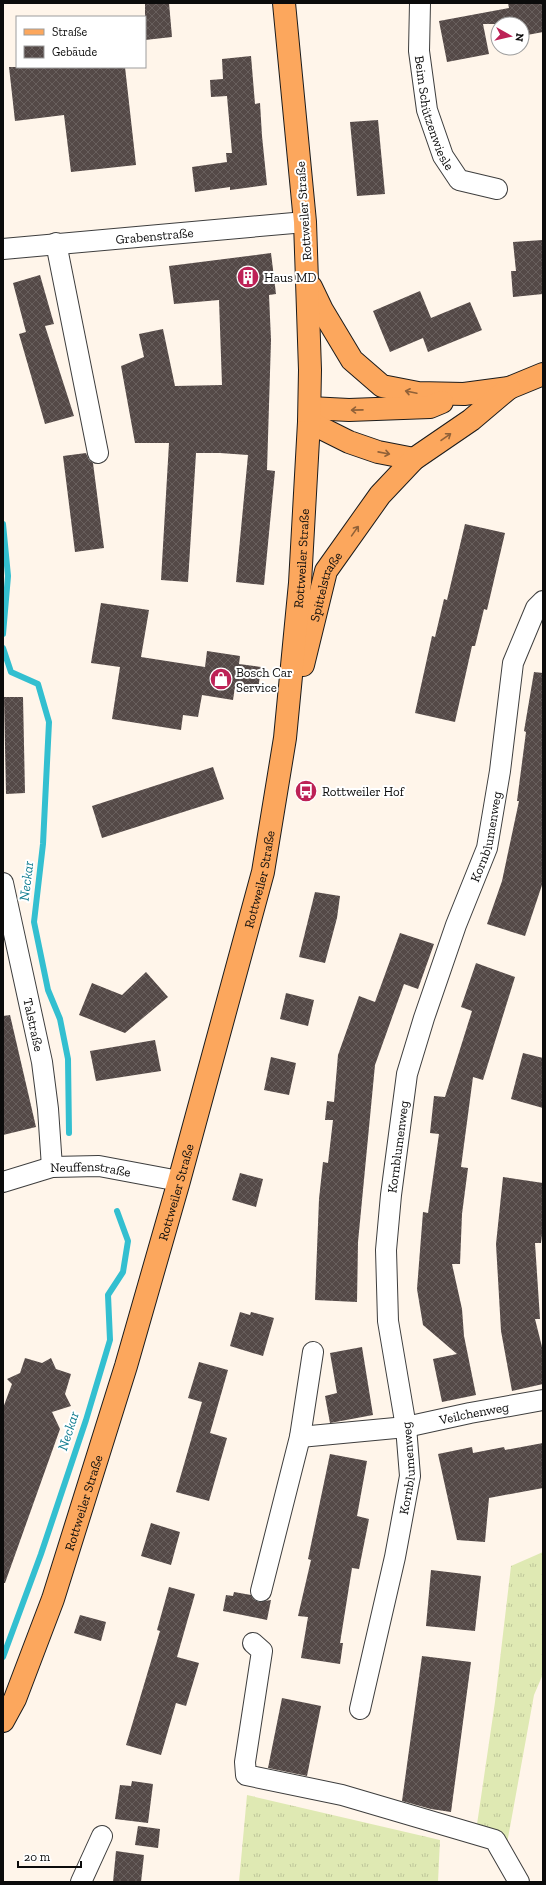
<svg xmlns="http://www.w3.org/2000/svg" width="546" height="1885" viewBox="0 0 546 1885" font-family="'Zilla Slab',serif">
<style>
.grass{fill:url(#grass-tufts)}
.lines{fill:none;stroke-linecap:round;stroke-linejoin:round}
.stream{stroke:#33bfd0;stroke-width:6}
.building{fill:url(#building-cross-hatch)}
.minor-casing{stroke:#3e3e3e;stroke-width:22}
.major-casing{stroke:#1c1c1c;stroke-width:24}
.minor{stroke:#fff;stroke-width:20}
.major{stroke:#fca75d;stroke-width:22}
.oneway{stroke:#906138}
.labels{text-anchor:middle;stroke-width:4;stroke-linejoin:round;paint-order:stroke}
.street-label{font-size:13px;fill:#0b0b0b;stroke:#fff}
.poi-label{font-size:13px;fill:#0b0b0b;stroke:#fff;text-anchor:start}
.water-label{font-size:14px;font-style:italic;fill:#137e91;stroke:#fff}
</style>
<defs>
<pattern id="grass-tufts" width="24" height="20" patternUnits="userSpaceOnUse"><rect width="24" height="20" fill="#dfe9b3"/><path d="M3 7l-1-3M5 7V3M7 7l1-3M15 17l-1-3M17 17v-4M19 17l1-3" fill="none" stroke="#bec699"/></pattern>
<pattern id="building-cross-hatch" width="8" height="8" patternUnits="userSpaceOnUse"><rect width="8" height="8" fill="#544947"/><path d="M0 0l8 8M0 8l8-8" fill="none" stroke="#685f5d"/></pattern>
</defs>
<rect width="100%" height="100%" fill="#fff5ea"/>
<g class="grass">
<polygon points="543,1552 543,1674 534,1695 506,1849 475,1838 495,1702 511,1566"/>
<polygon points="247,1795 440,1840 438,1882 239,1882"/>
</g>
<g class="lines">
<g class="stream">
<polyline points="3,524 8,576 3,634"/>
<polyline points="3,648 11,672 38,684 49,722 43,844 34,922 48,990 60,1019 68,1059 69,1133"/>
<polyline points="3,1657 41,1554 86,1420 110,1340 108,1295 123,1272 128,1241 117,1211"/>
</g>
</g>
<g class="building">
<polygon points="145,3 169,3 172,37 145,40"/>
<polygon points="508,3 543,3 543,32 522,36 522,24 483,24 489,54 447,62 439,21 509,8"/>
<polygon points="251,56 255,104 260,103 262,136 267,185 230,190 230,187 195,192 192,167 227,162 226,153 232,153 227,96 211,97 210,80 223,79 222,59"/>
<polygon points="9,67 125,67 136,165 71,172 64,115 15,121"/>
<polygon points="378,120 385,194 357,196 350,122"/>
<polygon points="543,240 543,294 513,297 511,271 516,271 513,242"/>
<polygon points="271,253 276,294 269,295 271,340 267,470 275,471 264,585 236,582 248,455 220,453 196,453 188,582 161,580 169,443 135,443 121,366 144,357 139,334 163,329 175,386 222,385 219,300 174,304 169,266"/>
<polygon points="40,275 54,324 45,326 74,416 45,424 19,334 26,332 13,283"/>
<polygon points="420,291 431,318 470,302 482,330 428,352 423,338 390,352 373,311"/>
<polygon points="86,453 89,460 93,463 104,548 75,552 63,456"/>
<polygon points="465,524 505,533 487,610 484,609 475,646 472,646 455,722 415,713 432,636 435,637 444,599 447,600"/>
<polygon points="101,603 149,610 141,657 205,667 207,651 240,656 239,664 261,667 258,691 235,687 233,700 202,695 198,717 183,715 181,730 112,719 120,667 91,663"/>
<polygon points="534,672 543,673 543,882 525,936 487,924 502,881 519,801 517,801 526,732 524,731"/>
<polygon points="4,697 23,697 25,793 6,794"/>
<polygon points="213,767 224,799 102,838 92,806"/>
<polygon points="315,892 340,896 337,918 325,963 299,957"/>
<polygon points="400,933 434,944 418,989 404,984 375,1065 358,1242 357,1302 315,1300 319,1199 323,1162 328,1163 333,1120 325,1120 327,1101 334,1102 338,1055 359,996 375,1002"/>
<polygon points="476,963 515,977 483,1080 473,1077 461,1167 468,1168 462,1214 460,1264 452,1264 462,1309 464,1336 476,1395 442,1402 433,1359 457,1354 423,1325 417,1289 423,1212 428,1213 439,1134 430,1133 434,1096 445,1097 472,1011 461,1007"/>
<polygon points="146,972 168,997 125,1033 79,1015 92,983 122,995"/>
<polygon points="286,993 314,1000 308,1026 280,1019"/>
<polygon points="10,1015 36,1127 3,1135 3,1016"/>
<polygon points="155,1040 161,1071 96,1081 90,1051"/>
<polygon points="523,1053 543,1058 543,1108 511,1099"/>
<polygon points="271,1057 296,1063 289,1095 264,1090"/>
<polygon points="240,1173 263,1179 256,1207 232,1200"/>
<polygon points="503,1177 543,1183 543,1227 541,1243 535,1243 540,1319 535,1319 543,1351 543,1384 512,1391 501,1331 496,1244"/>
<polygon points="240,1312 250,1315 251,1312 274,1318 263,1356 230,1346"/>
<polygon points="362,1347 373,1415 330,1423 325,1396 337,1393 330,1353"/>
<polygon points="25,1358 42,1363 51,1358 56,1369 71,1374 65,1394 71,1406 52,1412 60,1429 5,1583 3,1583 3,1408 12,1384 7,1379 20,1373"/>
<polygon points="199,1362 228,1370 210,1433 227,1438 209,1501 176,1492 202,1402 188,1398"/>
<polygon points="543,1443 543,1488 489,1498 485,1542 457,1540 438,1454 472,1447 473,1453 504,1447 505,1450"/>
<polygon points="330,1454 367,1461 357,1516 369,1519 359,1569 352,1568 340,1643 343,1643 340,1664 301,1658 308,1617 298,1616 311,1560 308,1559"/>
<polygon points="151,1523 180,1532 171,1565 141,1556"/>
<polygon points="431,1570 481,1576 475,1631 426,1626"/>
<polygon points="169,1587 195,1594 177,1657 199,1663 186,1706 176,1703 161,1755 126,1745 160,1631 157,1630"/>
<polygon points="234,1592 251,1595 253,1599 259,1602 271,1600 267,1620 223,1611 226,1595 233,1596"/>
<polygon points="80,1615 106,1622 101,1641 74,1633"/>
<polygon points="422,1656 471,1662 451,1812 431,1809 402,1801"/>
<polygon points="282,1698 321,1706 307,1776 268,1768"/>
<polygon points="132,1781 153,1784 148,1823 115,1819 120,1785 131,1786"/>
<polygon points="138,1826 160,1829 158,1848 135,1845"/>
<polygon points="116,1851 144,1855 141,1882 113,1882"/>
</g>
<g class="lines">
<g class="minor-casing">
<g id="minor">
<path id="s1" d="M420 3 419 51 427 110 443 156 459 180 497 189"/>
<polyline points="56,243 98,453"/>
<path id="s2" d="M3 249 305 222"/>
<path id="s3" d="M3 883 42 1062 48 1109 52 1167"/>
<path id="s4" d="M3 1182 52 1167 99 1166 179 1181"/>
<path id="s5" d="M300 1437 406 1427 470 1413 543 1400"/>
<polyline points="261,1591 300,1437 313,1352"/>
<polyline points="253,1643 262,1651 245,1762 246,1775 342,1795 495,1840 519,1882"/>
<path id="s6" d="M360 1709 395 1557 410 1476 406 1427 388 1321 386 1250 391 1195 407 1074 424 1018 456 925 487 848 500 771 513 663 536 608 543 601"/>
<polyline points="81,1882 102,1836"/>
</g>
</g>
<g class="major-casing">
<g id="major">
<polyline points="311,287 322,310 352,360 382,386 418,393 464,394 509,388 543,374"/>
<polyline points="310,408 349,410 430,407 442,402"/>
<polyline points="309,422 349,442 378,452 414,459"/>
<path id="s7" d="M303 665 326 571 380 495 414 459 471 420 509 388"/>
<path id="s8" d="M3 1721 15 1699 53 1599 126 1366 179 1181 263 872 285 738 300 583 309 422 310 370 305 222 284 3"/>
</g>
</g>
<use href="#minor" class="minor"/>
<use href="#major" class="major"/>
</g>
<defs><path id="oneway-shaft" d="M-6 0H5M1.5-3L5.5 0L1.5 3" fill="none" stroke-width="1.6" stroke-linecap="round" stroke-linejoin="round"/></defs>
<g class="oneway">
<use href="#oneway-shaft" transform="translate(411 392) rotate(-168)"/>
<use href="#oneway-shaft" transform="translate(357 410) rotate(179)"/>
<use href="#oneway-shaft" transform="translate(446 437) rotate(-35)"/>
<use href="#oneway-shaft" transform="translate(384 453) rotate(11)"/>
<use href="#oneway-shaft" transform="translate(355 531) rotate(-55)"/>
</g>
<defs>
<g id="building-disc" transform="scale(1.15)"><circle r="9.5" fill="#bd2156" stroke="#fff"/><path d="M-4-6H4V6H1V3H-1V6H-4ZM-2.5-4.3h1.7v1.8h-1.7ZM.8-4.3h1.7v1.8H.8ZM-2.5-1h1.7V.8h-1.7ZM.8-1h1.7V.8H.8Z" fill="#fff"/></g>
<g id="shop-disc" transform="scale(1.15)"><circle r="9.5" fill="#bd2156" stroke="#fff"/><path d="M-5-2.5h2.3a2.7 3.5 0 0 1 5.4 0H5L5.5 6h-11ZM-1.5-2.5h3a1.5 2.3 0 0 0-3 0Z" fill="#fff"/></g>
<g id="bus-disc" transform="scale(1.15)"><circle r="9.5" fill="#bd2156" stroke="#fff"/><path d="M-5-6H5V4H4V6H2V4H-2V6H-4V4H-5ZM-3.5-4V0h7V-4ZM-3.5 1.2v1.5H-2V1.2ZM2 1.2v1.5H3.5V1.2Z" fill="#fff"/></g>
</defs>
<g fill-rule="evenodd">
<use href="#building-disc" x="248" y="277"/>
<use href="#shop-disc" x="221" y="679"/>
<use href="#bus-disc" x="306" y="791"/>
</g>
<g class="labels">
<g class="street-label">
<text dy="5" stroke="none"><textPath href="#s1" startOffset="112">Beim Schützenwiesle</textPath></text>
<text transform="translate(303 211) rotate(-94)" y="5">Rottweiler Straße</text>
<text dy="5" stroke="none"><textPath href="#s2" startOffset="152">Grabenstraße</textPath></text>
<text dy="5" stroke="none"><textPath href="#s8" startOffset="1205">Rottweiler Straße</textPath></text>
<text dy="5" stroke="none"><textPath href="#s7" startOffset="82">Spittelstraße</textPath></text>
<text dy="5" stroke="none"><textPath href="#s6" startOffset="894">Kornblumenweg</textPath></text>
<text dy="5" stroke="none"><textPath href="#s8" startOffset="881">Rottweiler Straße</textPath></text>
<text dy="5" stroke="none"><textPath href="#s3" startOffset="145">Talstraße</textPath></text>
<text dy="5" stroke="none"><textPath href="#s6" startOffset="570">Kornblumenweg</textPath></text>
<text dy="5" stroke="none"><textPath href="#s4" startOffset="90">Neuffenstraße</textPath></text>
<text dy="5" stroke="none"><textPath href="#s8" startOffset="557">Rottweiler Straße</textPath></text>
<text dy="5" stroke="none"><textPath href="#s5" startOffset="176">Veilchenweg</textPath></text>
<text dy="5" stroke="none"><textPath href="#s6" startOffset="246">Kornblumenweg</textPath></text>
<text dy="5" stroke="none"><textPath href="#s8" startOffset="233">Rottweiler Straße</textPath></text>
</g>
<g class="poi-label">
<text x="264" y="282">Haus MD</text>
<text x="236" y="677">Bosch Car<tspan x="236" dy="15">Service</tspan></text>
<text x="322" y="796">Rottweiler Hof</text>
</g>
<g class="water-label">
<text transform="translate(26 881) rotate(-83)" y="5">Neckar</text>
<text transform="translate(68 1431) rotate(-72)" y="5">Neckar</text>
</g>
</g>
<rect width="546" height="1885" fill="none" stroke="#0b0b0b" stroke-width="8"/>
<rect x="16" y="16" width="130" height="52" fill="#ffffff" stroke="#9d9d9d"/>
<rect x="24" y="29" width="20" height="6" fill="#fca75d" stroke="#9d9d9d"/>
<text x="52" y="36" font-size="12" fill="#0b0b0b">Straße</text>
<rect x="24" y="46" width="20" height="12" fill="url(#building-cross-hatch)" stroke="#9d9d9d"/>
<text x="52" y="56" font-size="12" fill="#0b0b0b">Gebäude</text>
<g transform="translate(510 36) rotate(98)"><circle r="19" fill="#ffffff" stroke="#9d9d9d"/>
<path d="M0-3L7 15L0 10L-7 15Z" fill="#bd2156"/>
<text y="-6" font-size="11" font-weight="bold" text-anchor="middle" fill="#0b0b0b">N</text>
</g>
<path d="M18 1861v6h63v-6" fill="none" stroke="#0b0b0b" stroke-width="2"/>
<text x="24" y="1861" font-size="12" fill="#0b0b0b" stroke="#ffffff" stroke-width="3" paint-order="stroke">20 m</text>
</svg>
